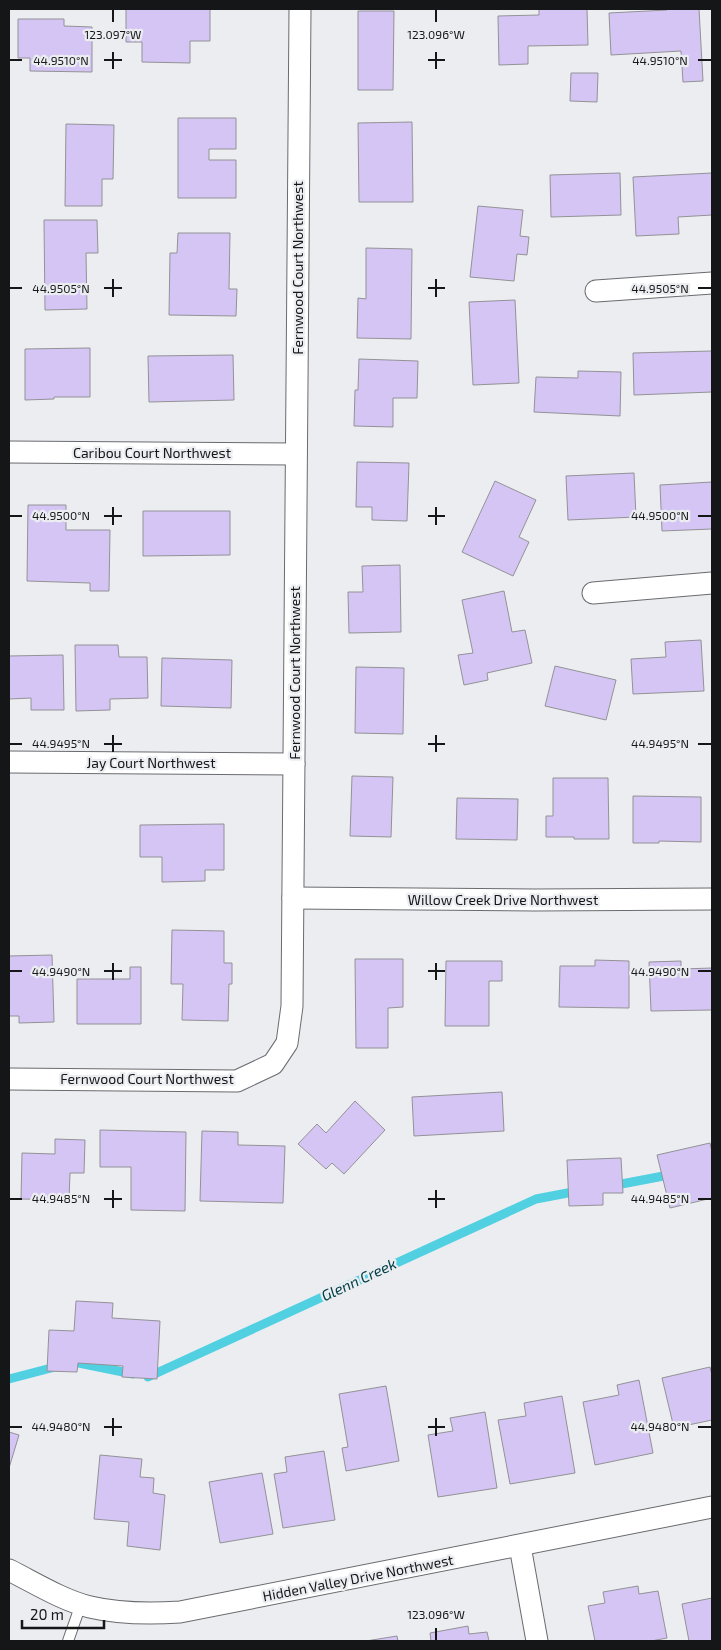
<svg xmlns="http://www.w3.org/2000/svg" width="721" height="1650" viewBox="0 0 721 1650" font-family="'Exo 2',sans-serif">
<style>
.lines{fill:none;stroke-linecap:round;stroke-linejoin:round}
.stream{stroke:#50d0e1;stroke-width:9}
.building{fill:#d5c5f5;stroke:#939296}
.lane-casing{stroke:#6a6b6f;stroke-width:12}
.street-casing{stroke:#6a6b6f;stroke-width:23}
.lane{stroke:#fff;stroke-width:10}
.street{stroke:#fff;stroke-width:21}
.ticks{fill:none;stroke:#151617;stroke-width:2}
.labels{text-anchor:middle;stroke-width:4.5;stroke-linejoin:round;paint-order:stroke}
.street-label{font-size:14px;fill:#151617;stroke:#ebedf1}
.water-label{font-size:15px;font-style:italic;fill:#024047;stroke:#ebedf1}
.ticks-label{font-size:12px;text-anchor:middle;fill:#151617;stroke:#ebedf1;stroke-width:4.5;stroke-linejoin:round;paint-order:stroke}
</style>
<rect width="100%" height="100%" fill="#ebedf1"/>
<g class="lines">
<g class="stream">
<polyline points="611,1186 674,1174"/>
<polyline points="148,1377 536,1199 578,1191"/>
<polyline points="9,1379 74,1362 133,1374"/>
</g>
</g>
<g class="building">
<polygon points="126,9 210,9 210,41 190,41 190,63 142,62 142,42 126,42"/>
<polygon points="539,9 587,9 588,45 528,46 528,64 499,65 498,16 539,15"/>
<polygon points="667,9 699,9 703,81 683,82 681,51 611,55 609,13 667,10"/>
<polygon points="358,11 394,11 393,90 358,90"/>
<polygon points="18,19 64,19 64,26 92,27 92,72 30,71 30,58 18,58"/>
<polygon points="571,73 598,73 597,102 570,101"/>
<polygon points="178,118 236,118 236,149 209,149 209,160 236,160 236,198 178,198"/>
<polygon points="412,122 413,202 359,202 358,123"/>
<polygon points="66,124 114,125 113,179 102,179 102,206 65,206"/>
<polygon points="620,173 621,215 551,217 550,175"/>
<polygon points="712,173 712,215 678,217 679,234 636,236 633,177"/>
<polygon points="478,206 523,210 520,236 529,237 527,255 517,254 514,281 470,277"/>
<polygon points="44,220 97,220 98,253 86,253 87,309 45,310"/>
<polygon points="178,233 230,233 229,289 237,289 236,316 169,315 170,253 177,253"/>
<polygon points="366,248 412,249 411,339 357,338 358,298 366,299"/>
<polygon points="515,300 519,383 473,385 469,302"/>
<polygon points="90,348 90,397 54,397 54,399 25,400 25,349"/>
<polygon points="712,351 712,392 634,395 633,353"/>
<polygon points="233,355 234,400 149,402 148,356"/>
<polygon points="359,359 418,361 417,398 393,398 393,427 354,426 355,390 358,390"/>
<polygon points="578,371 621,372 620,416 534,412 536,377 578,378"/>
<polygon points="357,462 409,463 407,521 372,520 372,507 356,507"/>
<polygon points="634,473 636,517 568,520 566,476"/>
<polygon points="495,481 536,500 519,537 529,542 513,576 462,552"/>
<polygon points="712,482 712,529 662,531 660,485"/>
<polygon points="28,505 66,505 66,530 110,530 109,591 90,591 90,583 27,581"/>
<polygon points="143,511 230,511 230,555 143,556"/>
<polygon points="400,565 401,632 349,633 348,592 363,592 362,566"/>
<polygon points="504,591 512,632 525,630 532,663 487,673 488,680 464,685 458,655 473,653 462,600"/>
<polygon points="701,640 704,691 633,694 631,659 666,657 665,642"/>
<polygon points="75,645 118,645 119,657 147,657 148,698 110,699 110,710 76,711"/>
<polygon points="63,655 64,710 31,710 31,698 9,699 9,656"/>
<polygon points="162,658 232,660 231,708 161,706"/>
<polygon points="555,666 616,680 606,720 545,706"/>
<polygon points="356,667 404,668 403,734 355,733"/>
<polygon points="352,776 393,777 391,837 350,836"/>
<polygon points="553,778 608,778 609,839 574,839 574,837 546,837 546,816 553,816"/>
<polygon points="633,796 701,797 701,842 659,841 659,843 633,843"/>
<polygon points="457,798 518,799 517,840 456,839"/>
<polygon points="224,824 224,870 205,870 205,881 162,882 162,857 140,857 140,825"/>
<polygon points="172,930 224,931 224,963 232,963 232,984 229,984 228,1021 182,1020 183,984 171,984"/>
<polygon points="52,955 54,1022 19,1023 19,1016 9,1016 9,956"/>
<polygon points="355,959 403,959 403,1007 388,1008 388,1048 356,1048"/>
<polygon points="595,960 629,961 629,1008 559,1007 560,966 595,966"/>
<polygon points="446,961 502,961 502,981 489,981 489,1026 445,1026"/>
<polygon points="681,961 681,969 712,968 712,1010 651,1011 649,962"/>
<polygon points="130,967 141,967 141,1024 77,1024 77,979 130,979"/>
<polygon points="502,1092 504,1131 414,1136 412,1097"/>
<polygon points="355,1101 385,1130 344,1174 332,1163 326,1169 298,1144 317,1124 326,1133"/>
<polygon points="100,1130 186,1132 185,1211 131,1210 131,1167 100,1167"/>
<polygon points="202,1131 238,1132 238,1145 285,1146 283,1203 200,1201"/>
<polygon points="55,1139 85,1140 84,1173 70,1173 69,1200 21,1199 22,1153 55,1154"/>
<polygon points="710,1143 712,1152 712,1198 670,1208 657,1155"/>
<polygon points="621,1158 623,1193 603,1193 603,1205 569,1206 567,1160"/>
<polygon points="76,1301 113,1303 112,1318 160,1321 157,1379 122,1377 123,1366 78,1363 77,1372 47,1371 49,1330 74,1331"/>
<polygon points="710,1367 712,1375 712,1420 674,1428 662,1378"/>
<polygon points="639,1380 653,1453 595,1465 583,1402 619,1395 617,1385"/>
<polygon points="386,1386 399,1461 346,1471 342,1448 348,1447 339,1394"/>
<polygon points="562,1396 575,1473 510,1484 498,1420 526,1416 524,1403"/>
<polygon points="485,1412 497,1488 438,1497 428,1435 453,1431 450,1418"/>
<polygon points="9,1432 19,1435 9,1468"/>
<polygon points="324,1451 335,1520 283,1528 274,1474 287,1472 285,1457"/>
<polygon points="100,1455 142,1459 140,1477 154,1478 153,1493 165,1495 160,1550 127,1546 129,1522 94,1519"/>
<polygon points="262,1473 273,1534 220,1543 209,1482"/>
<polygon points="638,1586 639,1594 658,1591 667,1638 651,1641 595,1641 588,1606 605,1603 603,1592"/>
<polygon points="712,1598 712,1641 689,1641 682,1604"/>
<polygon points="468,1626 469,1634 487,1632 489,1641 431,1641 430,1633"/>
<polygon points="397,1636 398,1641 366,1641"/>
</g>
<g class="lines">
<g class="lane-casing">
<polyline id="lane" points="68,1641 81,1604"/>
</g>
<g class="street-casing">
<g id="street">
<polyline points="596,291 712,283"/>
<polyline points="9,452 296,454"/>
<polyline points="593,593 712,583"/>
<polyline points="9,762 294,764"/>
<polyline points="293,898 535,900 712,899"/>
<polyline points="9,1079 237,1081 273,1064 287,1043 292,1006 300,9"/>
<polyline points="520,1546 537,1641"/>
<path d="M9 1570C35 1583 62 1600 90 1607 120 1614 150 1614 180 1612L712 1507"/>
</g>
</g>
<use href="#lane" class="lane"/>
<use href="#street" class="street"/>
</g>
<path class="ticks" d="M113 10V22M436 10V22M113 52V69M436 52V69M10 60H22M104 60H122M428 60H445M698 60H711M113 279V297M436 279V297M10 288H22M104 288H122M428 288H445M698 288H711M113 507V525M436 507V525M10 516H22M104 516H122M428 516H445M698 516H711M113 735V752M436 735V752M10 744H22M104 744H122M428 744H445M698 744H711M113 963V980M436 963V980M10 971H22M104 971H122M428 971H445M698 971H711M113 1190V1208M436 1190V1208M10 1199H22M104 1199H122M428 1199H445M698 1199H711M113 1418V1436M436 1418V1436M10 1427H22M104 1427H122M428 1427H445M698 1427H711M436 1628V1640"/>
<g class="labels">
<g class="street-label">
<text transform="translate(298 268) rotate(-90)" y="5">Fernwood Court Northwest</text>
<text x="152" y="458">Caribou Court Northwest</text>
<text transform="translate(295 673) rotate(-90)" y="5">Fernwood Court Northwest</text>
<text x="151" y="768">Jay Court Northwest</text>
<text x="503" y="905">Willow Creek Drive Northwest</text>
<text x="147" y="1084">Fernwood Court Northwest</text>
<text transform="translate(358 1578) rotate(-11)" y="5">Hidden Valley Drive Northwest</text>
</g>
<g class="water-label">
<text transform="translate(359 1280) rotate(-25)" y="5">Glenn Creek</text>
</g>
</g>
<g class="ticks-label">
<text x="113" y="39">123.097°W</text>
<text x="436" y="39">123.096°W</text>
<text x="61" y="65">44.9510°N</text>
<text x="660" y="65">44.9510°N</text>
<text x="61" y="293">44.9505°N</text>
<text x="660" y="293">44.9505°N</text>
<text x="61" y="520">44.9500°N</text>
<text x="660" y="520">44.9500°N</text>
<text x="61" y="748">44.9495°N</text>
<text x="660" y="748">44.9495°N</text>
<text x="61" y="976">44.9490°N</text>
<text x="660" y="976">44.9490°N</text>
<text x="61" y="1203">44.9485°N</text>
<text x="660" y="1203">44.9485°N</text>
<text x="61" y="1431">44.9480°N</text>
<text x="660" y="1431">44.9480°N</text>
<text x="436" y="1619">123.096°W</text>
</g>
<rect width="721" height="1650" fill="none" stroke="#151617" stroke-width="20"/>
<path d="M22 1620v8h82v-8" fill="none" stroke="#151617" stroke-width="2.5"/>
<text x="30" y="1620" font-size="15" fill="#151617" stroke="#ebedf1" stroke-width="4" paint-order="stroke">20 m</text>
</svg>
